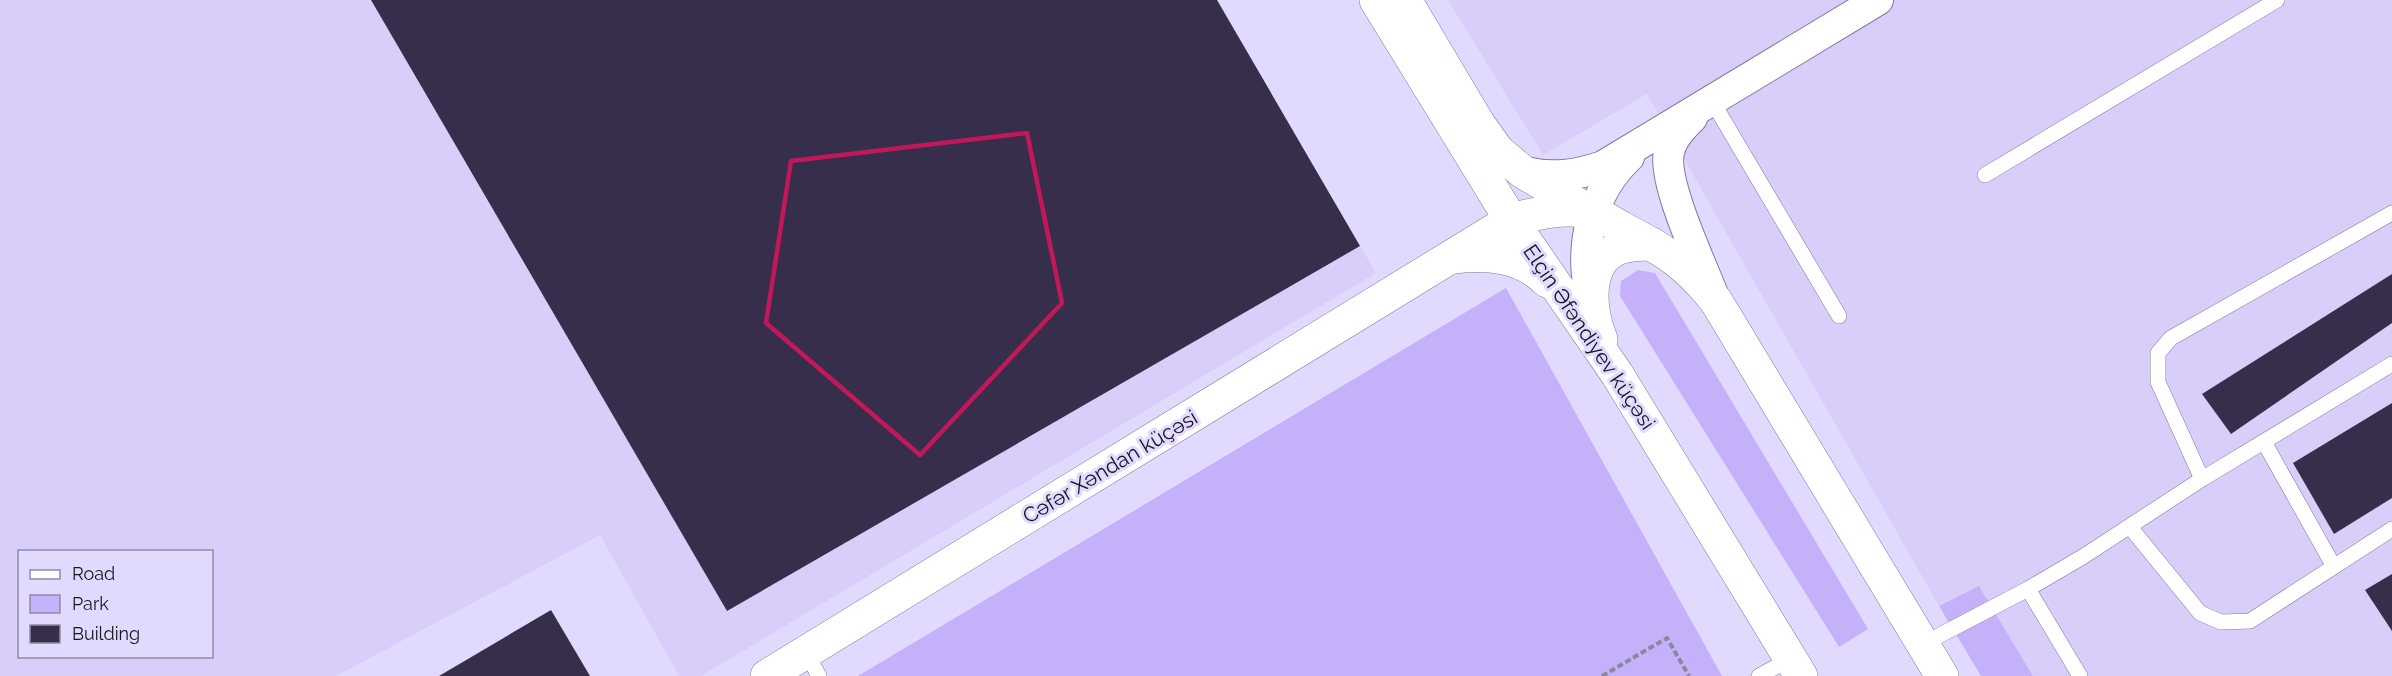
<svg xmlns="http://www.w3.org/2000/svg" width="2392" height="676" viewBox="0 0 2392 676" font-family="Raleway,sans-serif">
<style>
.built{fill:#d8cef9;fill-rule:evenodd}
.green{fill:#c4b1fa}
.building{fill:#362e4a}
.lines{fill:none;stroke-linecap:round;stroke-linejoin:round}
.service-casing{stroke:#827a9b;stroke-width:16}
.minor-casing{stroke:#827a9b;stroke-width:32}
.tertiary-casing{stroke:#827a9b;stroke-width:34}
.secondary-casing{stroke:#827a9b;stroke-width:34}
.path{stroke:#8c86a0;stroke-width:4;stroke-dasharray:6 3;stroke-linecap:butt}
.service{stroke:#fff;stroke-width:15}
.minor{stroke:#fff;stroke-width:30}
.tertiary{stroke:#fff;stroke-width:33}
.secondary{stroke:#fff;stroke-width:33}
.marked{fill:none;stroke:#c2185b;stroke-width:4.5;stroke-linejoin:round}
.labels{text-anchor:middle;stroke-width:6;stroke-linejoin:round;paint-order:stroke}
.street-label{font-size:21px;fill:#181521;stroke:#e2dafe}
</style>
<rect width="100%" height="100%" fill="#e2dafe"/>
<g class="built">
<path d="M0 0H1217L1376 273 701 676H679L600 535 336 676H0ZM20 552H212V656H20Z"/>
<polygon points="1448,0 2392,0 2392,676 2033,676 1979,586 1939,606 1647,94 1543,155"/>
</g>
<g class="green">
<polygon points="1638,270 1655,273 1868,629 1839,647 1620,296 1621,281"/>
<polygon points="1506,288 1722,676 858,676"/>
<polygon points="1979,586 2033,676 1981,676 1939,606"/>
</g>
<g class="building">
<polygon points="371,0 1217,0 1360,246 727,611"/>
<polygon points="2392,274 2392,323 2231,434 2202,394"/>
<polygon points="2392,403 2392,498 2334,534 2293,463"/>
<polygon points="2392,574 2392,631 2365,590"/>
<polygon points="551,610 590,676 439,676"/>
</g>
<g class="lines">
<g class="service-casing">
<g id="service">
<polyline points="1711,99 1839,316"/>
<polyline points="1985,175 2277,0"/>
<polyline points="2264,442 2333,565"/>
<polyline points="2202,479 2158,382 2158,353 2171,338 2392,213"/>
<polyline points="2130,527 2200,613 2221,622 2250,621 2392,529"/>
<polyline points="1923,644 2028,589"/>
<polyline points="806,652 819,676"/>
<polyline points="1759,676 1790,659"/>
<polyline points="2080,676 2028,589 2084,556 2202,479 2392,364"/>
</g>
</g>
<g class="minor-casing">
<g id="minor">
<path d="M1692 118C1682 128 1672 138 1669 152 1662 182 1702 265 1714 297"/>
<path d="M1524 172C1552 178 1575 176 1603 166L1878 0"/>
<path d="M1590 294C1579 244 1592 192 1629 157"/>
</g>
</g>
<g class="tertiary-casing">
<g id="tertiary">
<polyline points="1376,0 1511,220"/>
<polyline points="1405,0 1478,123 1498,151 1523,172 1594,214"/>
</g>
</g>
<g class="secondary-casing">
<g id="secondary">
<polyline points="1511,220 1617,374 1801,676"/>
<path d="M1453 257C1487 253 1521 255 1547 281"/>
<path d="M1601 339C1589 312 1584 261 1619 248 1630 244 1641 244 1652 244"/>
<path d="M767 676 1511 220C1537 213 1566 206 1593 213 1603 216 1613 223 1622 228 1665 251 1685 262 1716 301L1942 676"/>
</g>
</g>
<polyline class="path" points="1602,676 1667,638 1689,676"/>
<use href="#service" class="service"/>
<use href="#minor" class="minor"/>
<use href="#tertiary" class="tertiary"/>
<use href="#secondary" class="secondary"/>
</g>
<path class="marked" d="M1027 133 1062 303 920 455 766 323 791 161Z"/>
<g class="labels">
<g class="street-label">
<text transform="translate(1589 337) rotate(56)" y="7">Elçin Əfəndiyev küçəsi</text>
<text transform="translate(1110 467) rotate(-31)" y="7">Cəfər Xəndan küçəsi</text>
</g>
</g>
<rect x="18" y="550" width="195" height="108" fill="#e2dafe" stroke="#918ba6" stroke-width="1.5"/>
<rect x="30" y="570" width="30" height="9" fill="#ffffff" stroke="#918ba6" stroke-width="1.5"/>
<text x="72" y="580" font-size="18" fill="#181521">Road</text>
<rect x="30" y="595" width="30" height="18" fill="#c4b1fa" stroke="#918ba6" stroke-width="1.5"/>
<text x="72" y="610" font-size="18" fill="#181521">Park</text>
<rect x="30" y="625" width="30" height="18" fill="#362e4a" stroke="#918ba6" stroke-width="1.5"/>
<text x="72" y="640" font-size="18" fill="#181521">Building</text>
</svg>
